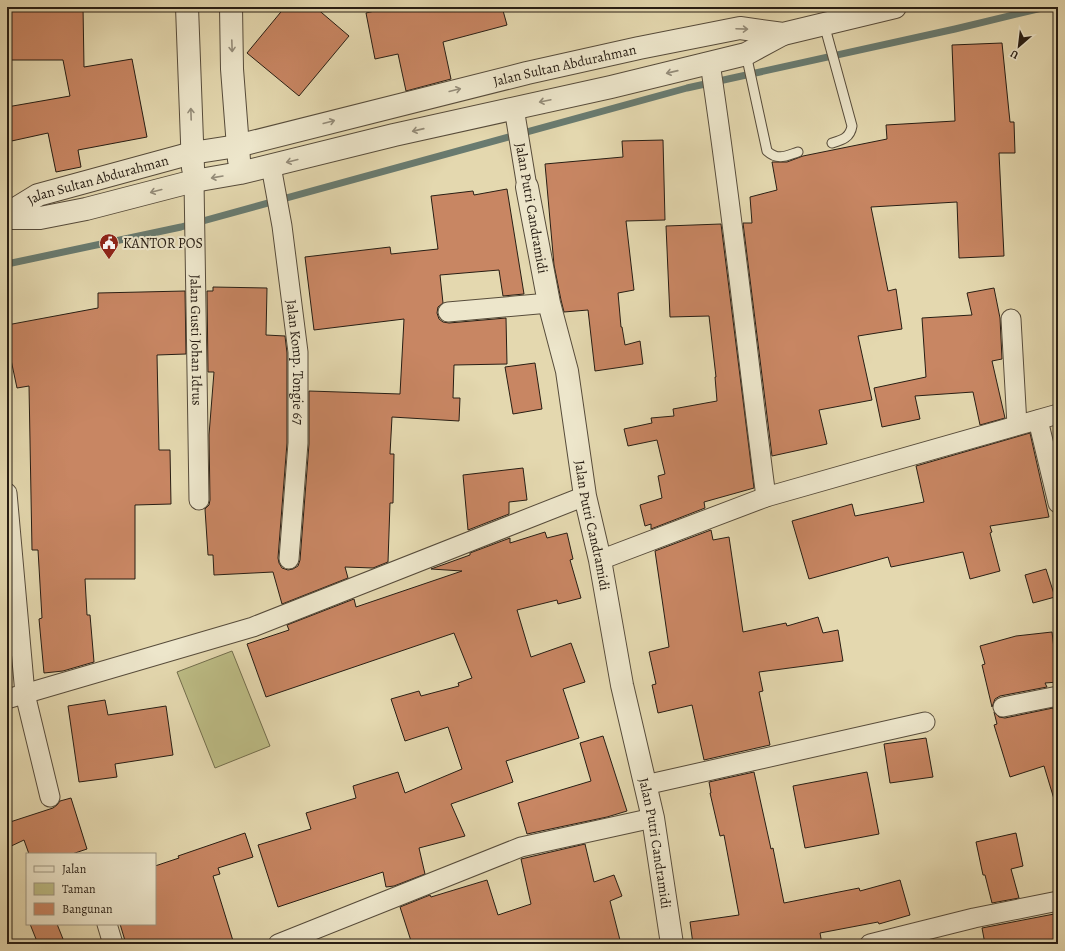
<svg xmlns="http://www.w3.org/2000/svg" width="1065" height="951" viewBox="0 0 1065 951" font-family="Alegreya,serif">
<style>
.green{fill:#bcbc85;stroke:#726d4c}
.lines{fill:none;stroke-linecap:round;stroke-linejoin:round}
.stream{stroke:#697b70;stroke-width:7}
.building{fill:#c88663;stroke:#281e14}
.service-casing{stroke:#574c3b;stroke-width:11}
.minor-casing{stroke:#574c3b;stroke-width:21}
.tertiary-casing{stroke:#574c3b;stroke-width:24}
.service{stroke:#ede6cb;stroke-width:9}
.minor{stroke:#ede6cb;stroke-width:19}
.tertiary{stroke:#ede6cb;stroke-width:22}
.oneway{stroke:#948c79}
.labels{text-anchor:middle;stroke-width:4;stroke-linejoin:round;paint-order:stroke}
.street-label{font-size:14px;fill:#281e14;stroke:#ede6cb}
.poi-label{font-size:14px;fill:#281e14;stroke:#ede6cb;text-anchor:start}
</style>
<rect width="100%" height="100%" fill="#e4d8af"/>
<filter id="stains"><feTurbulence type="fractalNoise" baseFrequency=".005" numOctaves="4"/><feColorMatrix values="0 0 0 0 .2 0 0 0 0 .09 0 0 0 0 .02 0 0 0 .5 -.17"/></filter>
<radialGradient id="worn" r=".72"><stop offset=".6" stop-color="#630" stop-opacity="0"/><stop offset="1" stop-color="#630" stop-opacity=".3"/></radialGradient>
<polygon class="green" points="232,651 270,746 215,768 177,672"/>
<g class="lines">
<polyline class="stream" points="7,264 181,227 687,88 955,29 1046,7"/>
</g>
<g class="building">
<polygon points="7,7 83,7 84,67 132,59 147,137 78,150 81,167 56,172 48,133 7,142 7,107 70,96 63,60 7,60"/>
<polygon points="285,7 315,7 349,36 299,96 247,53"/>
<polygon points="392,7 502,7 507,25 443,42 451,79 406,91 398,54 375,59 366,13"/>
<polygon points="1002,43 1010,122 1014,122 1015,153 999,153 1004,256 959,258 957,202 871,207 888,291 896,289 902,329 858,336 872,400 819,410 827,444 772,456 743,223 752,223 750,197 777,190 772,162 787,162 803,156 887,139 886,125 955,121 952,45"/>
<polygon points="663,140 665,220 626,221 634,290 618,293 621,327 622,327 625,345 640,341 643,364 595,371 588,310 564,312 561,300 554,265 545,164 623,157 622,141"/>
<polygon points="507,189 524,294 503,296 499,270 440,275 443,303 438,307 437,313 439,319 443,322 449,323 506,318 507,364 454,365 453,398 460,398 459,421 392,417 390,454 394,454 393,503 390,503 388,562 373,568 345,567 348,578 282,604 273,572 214,575 213,555 208,555 205,509 209,505 210,500 209,435 214,372 208,372 207,291 213,291 213,287 267,288 266,335 285,336 287,353 287,443 278,558 279,563 282,568 288,570 293,569 298,566 300,560 309,444 309,391 400,394 404,319 314,330 305,257 390,247 391,254 438,249 431,196 473,191 474,195"/>
<polygon points="721,224 754,488 704,502 705,508 651,529 651,524 645,526 640,505 662,498 658,476 665,474 657,440 628,446 624,429 652,423 651,418 674,416 673,409 717,401 715,377 716,377 709,316 670,317 666,226"/>
<polygon points="994,288 1000,318 1002,359 992,361 1005,418 980,425 973,392 915,396 920,419 882,427 874,388 926,377 922,318 972,315 967,293"/>
<polygon points="185,291 186,354 157,355 159,450 170,450 171,504 135,505 135,579 85,579 87,615 90,615 94,662 63,671 44,673 39,619 42,618 38,550 32,550 29,386 17,388 7,341 7,325 98,308 98,293"/>
<polygon points="535,363 542,409 513,414 505,367"/>
<polygon points="1030,433 1049,517 990,526 992,532 990,533 1000,571 970,579 963,552 891,567 888,557 809,579 792,521 852,504 855,516 924,502 916,466"/>
<polygon points="523,468 527,500 509,502 509,514 468,530 463,475"/>
<polygon points="711,530 713,540 729,537 743,632 786,623 787,626 818,617 823,633 838,630 843,661 759,672 763,691 759,692 770,745 704,760 692,705 658,713 652,685 656,684 649,652 669,647 655,551"/>
<polygon points="545,532 547,538 567,533 573,559 570,560 581,598 558,604 557,600 517,610 531,657 571,643 585,682 563,689 579,738 506,761 513,782 451,804 465,836 419,848 425,874 394,886 386,887 383,872 278,907 258,845 311,829 306,813 356,798 353,786 398,772 405,793 462,769 448,727 405,741 391,699 419,691 421,696 459,686 458,683 472,678 454,633 266,697 247,644 289,630 287,625 354,599 356,607 462,571 431,569 470,555 470,553 510,538 510,543"/>
<polygon points="1046,569 1055,597 1033,603 1025,575"/>
<polygon points="1052,632 1058,682 1045,683 1047,687 1000,696 995,699 992,707 982,665 985,664 980,646 1016,636"/>
<polygon points="105,700 108,715 166,706 173,755 115,764 117,777 79,782 68,706"/>
<polygon points="1053,708 1058,724 1058,798 1054,799 1044,766 1010,777 994,725 997,724 994,712 999,717 1005,718"/>
<polygon points="603,736 627,811 607,817 527,834 518,803 591,781 580,743"/>
<polygon points="926,738 933,777 890,783 884,744"/>
<polygon points="754,772 771,849 773,848 784,903 859,888 860,891 900,880 910,915 879,924 878,922 820,933 822,944 693,944 690,922 739,915 724,835 720,836 710,793 711,793 709,782"/>
<polygon points="867,772 879,834 805,848 793,786"/>
<polygon points="71,798 87,849 72,854 29,854 24,840 7,848 7,823 53,808 57,805 60,801"/>
<polygon points="245,833 253,857 218,868 220,874 213,876 234,944 126,944 120,924 155,924 155,866 179,858 178,856"/>
<polygon points="1016,833 1023,866 1011,869 1019,898 992,903 985,875 983,875 976,842"/>
<polygon points="585,844 594,882 614,875 622,896 610,901 621,944 412,944 400,907 430,895 431,897 487,880 498,915 531,904 521,859"/>
<polygon points="1054,914 1058,944 985,944 982,928"/>
<polygon points="30,924 57,924 65,944 38,944"/>
</g>
<g class="lines">
<g class="service-casing">
<g id="service">
<path d="M824 24 852 126C850 138 842 140 832 143"/>
<path d="M746 54 767 151C778 161 786 156 798 152"/>
</g>
</g>
<g class="minor-casing">
<g id="minor">
<path d="M710 63C732 207 747 352 766 497"/>
<polyline points="514,108 527,187"/>
<path id="s1" d="M271 166 282 226 298 352V443L289 559"/>
<path id="s2" d="M194 181 199 500"/>
<polyline points="448,312 549,303"/>
<polyline points="1011,319 1017,425"/>
<polyline points="1038,420 1058,503"/>
<polyline points="7,493 25,694 50,797"/>
<polyline points="600,560 766,497 1058,414"/>
<polyline points="7,699 253,627 585,496"/>
<polyline points="1003,707 1058,696"/>
<polyline points="645,785 925,722"/>
<polyline points="107,924 113,944"/>
<polyline points="278,944 521,847 653,818"/>
<polyline points="870,944 974,918 1058,901"/>
</g>
</g>
<g class="tertiary-casing">
<g id="tertiary">
<polyline points="187,7 193,168"/>
<polyline points="231,7 232,69 239,160"/>
<path id="s3" d="M527 187 549 303 567 371 585 496 600 560 622 685 653 818 672 944"/>
<path id="s4" d="M7 214 38 195 192 153 237 146 527 73 639 48 740 28 783 34 895 7"/>
<polyline points="7,218 40,218 86,209 194,181 240,173 394,135 611,87 746,54 783,34"/>
</g>
</g>
<use href="#service" class="service"/>
<use href="#minor" class="minor"/>
<use href="#tertiary" class="tertiary"/>
</g>
<defs><path id="oneway-shaft" d="M-6 0H5M1.5-3L5.5 0L1.5 3" fill="none" stroke-width="1.6" stroke-linecap="round" stroke-linejoin="round"/></defs>
<g class="oneway">
<use href="#oneway-shaft" transform="translate(742 29) rotate(2)"/>
<use href="#oneway-shaft" transform="translate(232 46) rotate(88)"/>
<use href="#oneway-shaft" transform="translate(672 72) rotate(167)"/>
<use href="#oneway-shaft" transform="translate(455 90) rotate(-14)"/>
<use href="#oneway-shaft" transform="translate(545 101) rotate(168)"/>
<use href="#oneway-shaft" transform="translate(191 114) rotate(-92)"/>
<use href="#oneway-shaft" transform="translate(329 122) rotate(-15)"/>
<use href="#oneway-shaft" transform="translate(418 130) rotate(167)"/>
<use href="#oneway-shaft" transform="translate(292 161) rotate(166)"/>
<use href="#oneway-shaft" transform="translate(217 177) rotate(170)"/>
<use href="#oneway-shaft" transform="translate(156 191) rotate(165)"/>
</g>
<defs>
<g id="civic-pin" transform="scale(1)"><path d="M0 17L-7.5 6A9.5 9.5 0 1 1 7.5 6Z" fill="#8f2418" stroke="#ede6cb"/><path d="M-.6-6.5H3V-4.5H.6V-3L4-1V1h2V6H-6V1h2V-1L-.6-3ZM-1.2 2.5V6h2.4V2.5Z" fill="#fff"/></g>
</defs>
<g fill-rule="evenodd">
<use href="#civic-pin" x="109" y="243"/>
</g>
<g class="labels">
<g class="street-label">
<text dy="5" stroke="none"><textPath href="#s4" startOffset="579">Jalan Sultan Abdurahman</textPath></text>
<text dy="5" stroke="none"><textPath href="#s4" startOffset="98">Jalan Sultan Abdurahman</textPath></text>
<text transform="translate(532 208) rotate(80)" y="5">Jalan Putri Candramidi</text>
<text dy="5" stroke="none"><textPath href="#s2" startOffset="159">Jalan Gusti Johan Idrus</textPath></text>
<text dy="5" stroke="none"><textPath href="#s1" startOffset="198">Jalan Komp. Tongie 67</textPath></text>
<text dy="5" stroke="none"><textPath href="#s3" startOffset="345">Jalan Putri Candramidi</textPath></text>
<text dy="5" stroke="none"><textPath href="#s3" startOffset="669">Jalan Putri Candramidi</textPath></text>
</g>
<g class="poi-label">
<text x="123" y="248">KANTOR POS</text>
</g>
</g>
<rect width="1065" height="951" fill="none" stroke="#e4d8af" stroke-width="24"/>
<rect x="8" y="8" width="1049" height="935" fill="none" stroke="#281e14" stroke-width="2"/>
<rect x="12" y="12" width="1041" height="927" fill="none" stroke="#281e14"/>
<rect x="26" y="853" width="130" height="72" fill="#ede6cb" stroke="#9e9682"/>
<rect x="34" y="866" width="20" height="6" fill="#ede6cb" stroke="#9e9682"/>
<text x="62" y="873" font-size="12" fill="#281e14">Jalan</text>
<rect x="34" y="883" width="20" height="12" fill="#bcbc85" stroke="#9e9682"/>
<text x="62" y="893" font-size="12" fill="#281e14">Taman</text>
<rect x="34" y="903" width="20" height="12" fill="#c88663" stroke="#9e9682"/>
<text x="62" y="913" font-size="12" fill="#281e14">Bangunan</text>
<g transform="translate(1019 46) rotate(208)" stroke="#ede6cb" stroke-width="3" paint-order="stroke">
<path d="M0-3L7 15L0 10L-7 15Z" fill="#281e14"/>
<text y="-6" font-size="11" font-weight="bold" text-anchor="middle" fill="#281e14">U</text>
</g>
<rect width="100%" height="100%" filter="url(#stains)"/>
<rect width="100%" height="100%" fill="url(#worn)"/>
</svg>
